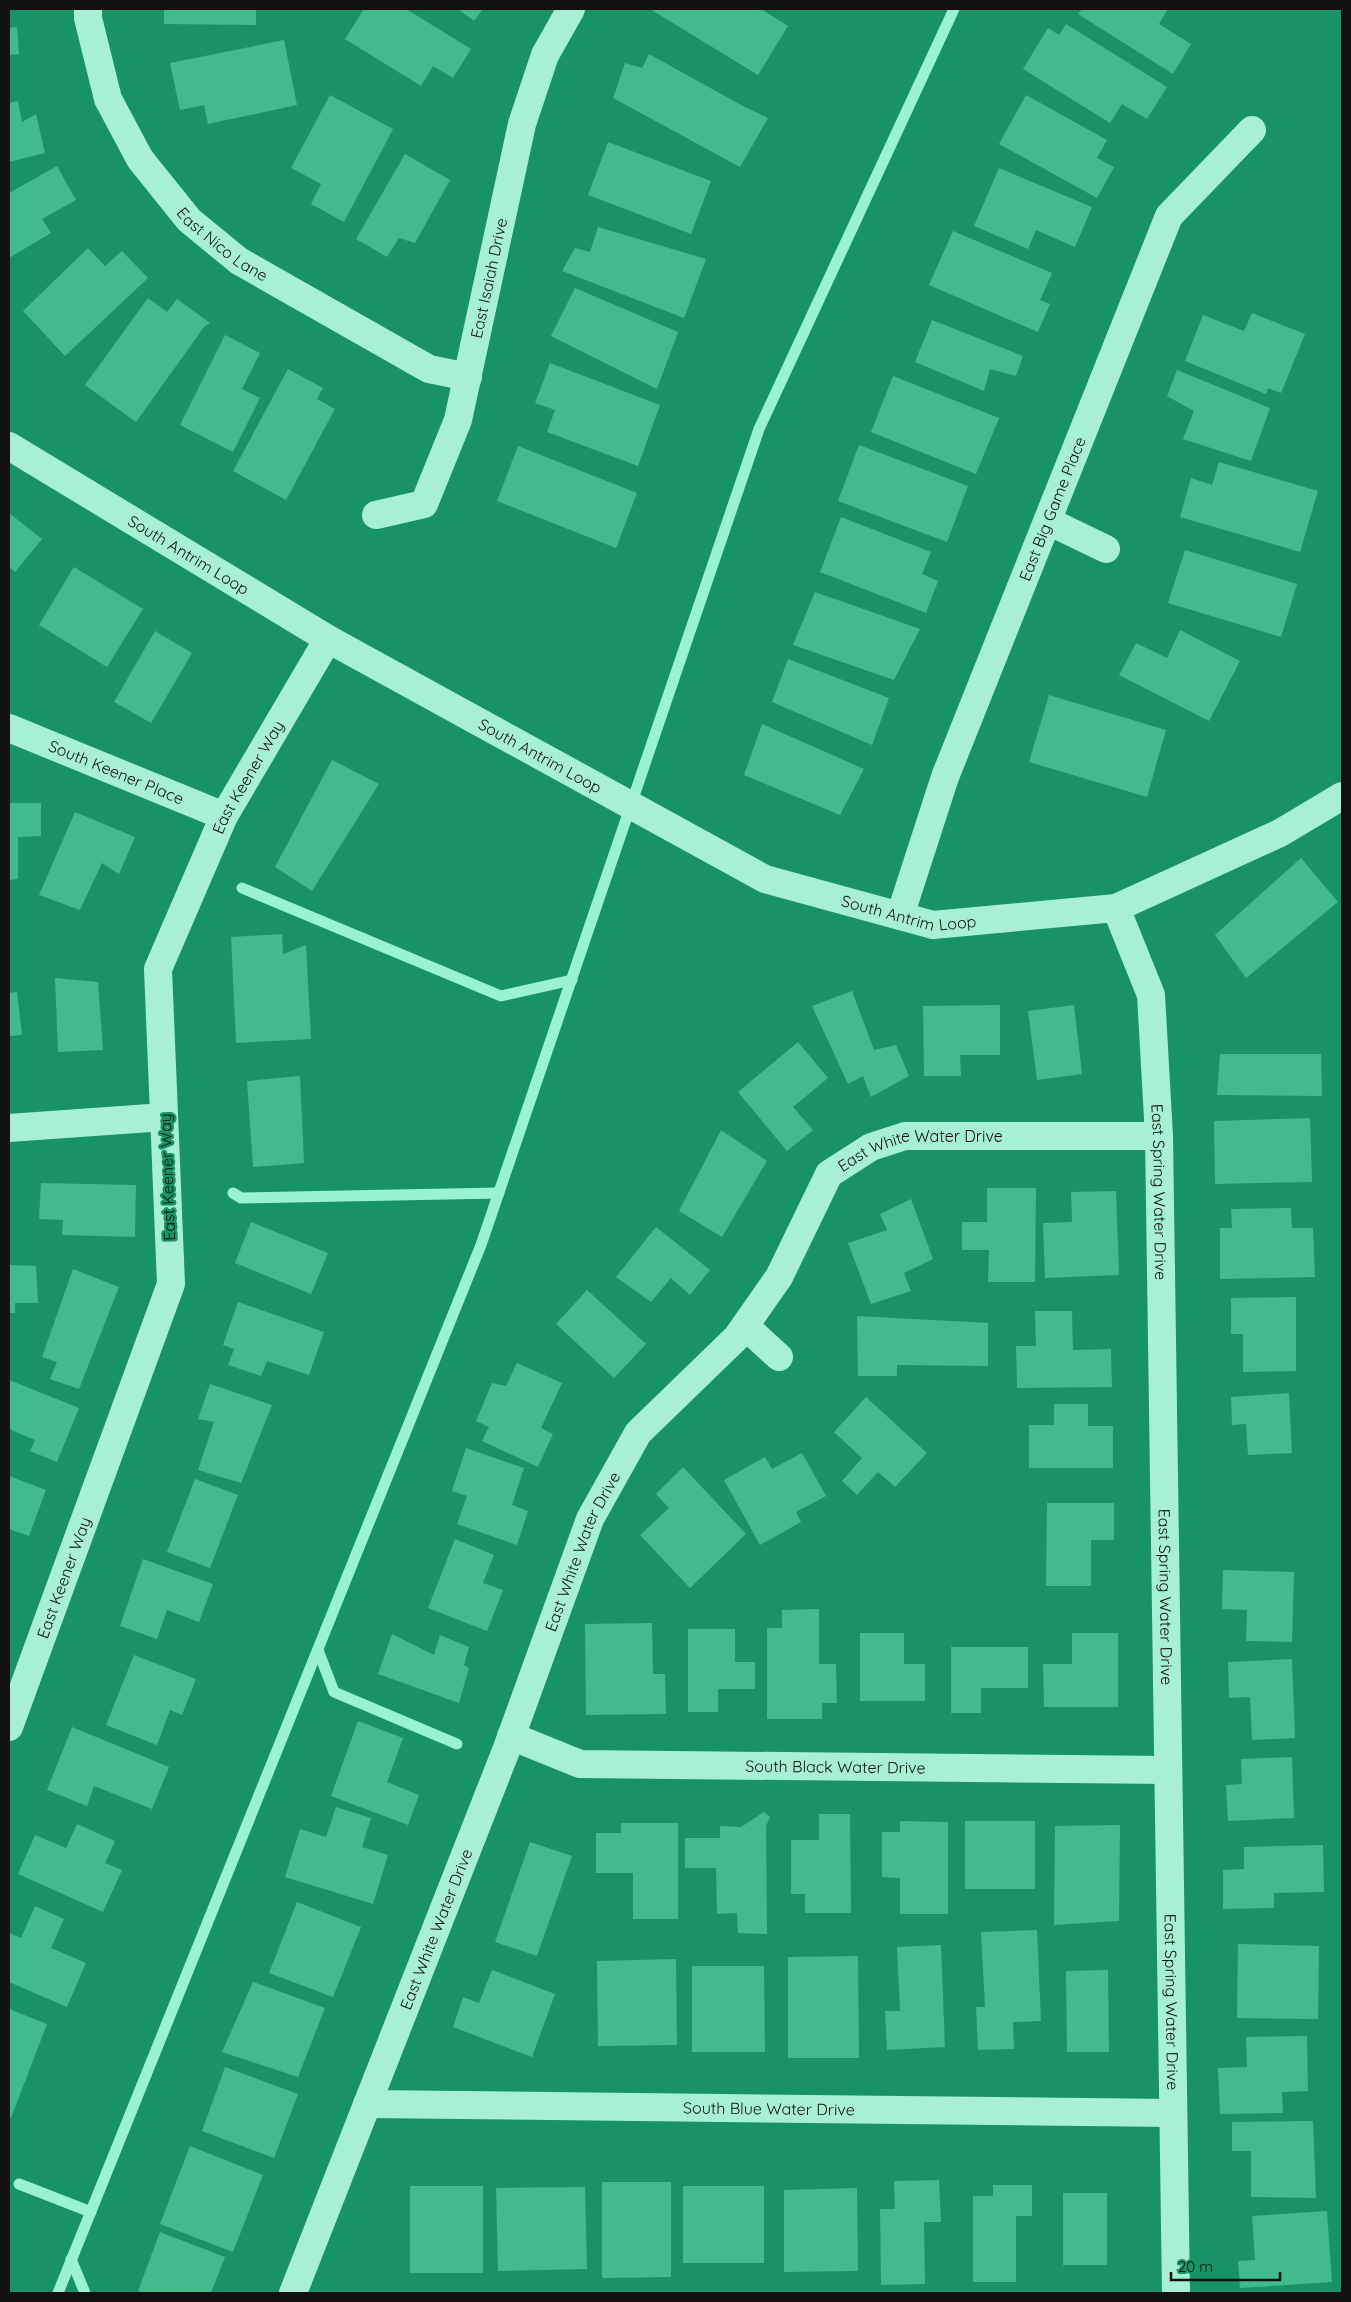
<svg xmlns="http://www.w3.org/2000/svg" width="1351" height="2302" viewBox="0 0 1351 2302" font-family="Quicksand,sans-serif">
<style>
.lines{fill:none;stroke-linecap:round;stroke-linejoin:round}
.stream{stroke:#9af3cf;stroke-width:11}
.building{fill:#40bb8c}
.minor{stroke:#a8f0d4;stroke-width:28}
.labels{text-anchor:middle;stroke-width:5;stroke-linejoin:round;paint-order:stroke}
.street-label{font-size:16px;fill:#111;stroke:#189365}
</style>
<rect width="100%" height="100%" fill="#189365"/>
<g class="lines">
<g class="stream">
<polyline points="242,888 501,996 572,980"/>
<polyline points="233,1193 241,1198 499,1193"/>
<polyline points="318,1650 334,1692 457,1744"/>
<polyline points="19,2184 91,2212"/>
<polyline points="71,2259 85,2293"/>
<polyline points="58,2293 481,1245 759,429 954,9"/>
</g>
</g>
<g class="building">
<polygon points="164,9 256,9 256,25 164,24"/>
<polygon points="364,9 406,9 471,49 453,78 433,66 421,86 345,39"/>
<polygon points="458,9 483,9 474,21"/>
<polygon points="650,9 761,9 788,26 758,75"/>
<polygon points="1082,9 1168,9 1159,24 1191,44 1173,74 1078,14"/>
<polygon points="1066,24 1167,87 1147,119 1122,104 1110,123 1023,69 1048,28 1059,35"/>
<polygon points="17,27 19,54 9,55 9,28"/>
<polygon points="284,40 297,105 208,124 204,105 180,110 170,63"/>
<polygon points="649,54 741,105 768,118 740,167 613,98 625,63 642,68"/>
<polygon points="330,95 393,129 344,222 311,204 321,184 291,168"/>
<polygon points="1026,95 1107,140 1097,158 1114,167 1097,198 999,144"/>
<polygon points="18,101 22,122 36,114 45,153 9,162 9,103"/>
<polygon points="608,142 711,181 691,234 588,195"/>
<polygon points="405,154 450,180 415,243 399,238 387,257 356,239"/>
<polygon points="57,166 76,200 42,219 51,233 9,258 9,193"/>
<polygon points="999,168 1092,207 1075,247 1036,230 1028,249 974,226"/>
<polygon points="598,227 706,259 684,318 562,271 575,248 590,252"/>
<polygon points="953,231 1052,273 1040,300 1050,304 1038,332 929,285"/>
<polygon points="88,248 105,266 122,251 148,278 65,356 23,311"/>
<polygon points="575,288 678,332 657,389 551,336"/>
<polygon points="148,298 167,312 177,299 210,323 204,327 136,422 85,385"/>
<polygon points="1252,313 1305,334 1281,393 1268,388 1266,394 1185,361 1203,315 1244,331"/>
<polygon points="932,320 1023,356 1016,376 990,369 984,391 915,362"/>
<polygon points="225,335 260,353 242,389 260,398 233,452 180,425"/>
<polygon points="550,363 660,405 638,466 547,432 555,410 535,403"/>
<polygon points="288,369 323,388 317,399 335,409 286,500 233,471"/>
<polygon points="1177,370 1270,408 1251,461 1183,439 1194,411 1167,396"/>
<polygon points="893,376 999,418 976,474 871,432"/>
<polygon points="859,445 968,486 947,542 838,501"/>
<polygon points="518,446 637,493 616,548 497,501"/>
<polygon points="1219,462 1318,491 1300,552 1180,517 1191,478 1212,485"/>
<polygon points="9,513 42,539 15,572 9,567"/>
<polygon points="841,517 931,552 922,574 938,581 926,613 820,572"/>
<polygon points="1185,550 1297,584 1281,637 1168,603"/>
<polygon points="74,567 143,609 107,667 39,625"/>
<polygon points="815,592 920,629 894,680 793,645"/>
<polygon points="1180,630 1240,661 1209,721 1119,675 1136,643 1167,658"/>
<polygon points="155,631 192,653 151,723 114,702"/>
<polygon points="788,659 889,698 872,745 772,702"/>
<polygon points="1049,695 1166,730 1147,797 1029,762"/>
<polygon points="762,724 864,769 840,815 744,775"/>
<polygon points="332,760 379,784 312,891 275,867"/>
<polygon points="9,803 41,803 41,836 18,837 18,879 9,880"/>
<polygon points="75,812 135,837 119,874 102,863 80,910 39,895"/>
<polygon points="1301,858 1338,902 1246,978 1215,935"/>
<polygon points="282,934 283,954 306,945 311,1039 236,1043 231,937"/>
<polygon points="55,978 98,982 103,1050 58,1052"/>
<polygon points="852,991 874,1050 896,1045 909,1076 871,1097 863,1076 848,1084 812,1006"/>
<polygon points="17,992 22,1035 9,1036 9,993"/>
<polygon points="1000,1005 1000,1055 960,1055 961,1076 924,1076 923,1006"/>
<polygon points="1074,1005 1082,1074 1037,1080 1028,1011"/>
<polygon points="798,1042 828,1078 793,1107 813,1130 787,1151 738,1092"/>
<polygon points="1220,1054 1321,1054 1322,1096 1217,1095"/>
<polygon points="300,1076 304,1163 253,1167 247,1081"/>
<polygon points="1310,1118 1312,1182 1215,1184 1214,1121"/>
<polygon points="721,1130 767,1161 722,1237 679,1211"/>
<polygon points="41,1183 136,1185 135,1237 62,1235 63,1220 39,1219"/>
<polygon points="987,1188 1036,1188 1035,1282 988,1282 989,1250 962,1250 962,1222 987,1222"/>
<polygon points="1116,1191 1119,1275 1045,1278 1043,1223 1072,1222 1071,1192"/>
<polygon points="911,1199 933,1259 904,1273 911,1291 871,1304 848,1243 887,1230 880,1214"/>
<polygon points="1291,1208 1292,1228 1313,1228 1315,1277 1220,1279 1220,1228 1232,1228 1231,1209"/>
<polygon points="251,1222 328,1253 311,1294 235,1263"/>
<polygon points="656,1227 710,1270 690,1295 671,1278 651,1302 616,1277"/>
<polygon points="9,1265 36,1266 38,1303 15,1303 15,1313 9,1313"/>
<polygon points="73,1269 119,1287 79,1389 50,1379 57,1362 42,1357"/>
<polygon points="587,1290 646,1344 614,1378 556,1324"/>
<polygon points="1296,1297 1296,1371 1243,1372 1243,1334 1231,1334 1231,1298"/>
<polygon points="238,1302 324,1332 309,1375 267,1361 261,1376 228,1365 234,1349 223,1345"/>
<polygon points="1035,1311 1072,1311 1073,1350 1111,1349 1112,1387 1017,1388 1016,1346 1036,1346"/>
<polygon points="857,1316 988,1323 988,1366 897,1365 897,1376 858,1376"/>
<polygon points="517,1363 562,1383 541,1428 553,1434 538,1467 482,1441 489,1427 476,1421 492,1383 506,1386"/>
<polygon points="9,1380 79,1408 57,1462 30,1451 35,1440 9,1429"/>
<polygon points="210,1384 272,1405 241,1483 198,1470 214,1422 198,1419"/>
<polygon points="1289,1393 1292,1453 1248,1455 1246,1424 1232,1425 1231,1397"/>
<polygon points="866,1397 927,1453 895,1487 878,1472 857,1495 842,1481 862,1458 834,1432"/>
<polygon points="1054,1404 1088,1404 1088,1426 1113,1426 1113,1468 1029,1468 1029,1425 1054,1425"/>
<polygon points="466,1448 524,1468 512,1505 528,1511 517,1545 457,1524 467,1496 452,1491"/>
<polygon points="802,1453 826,1496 796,1512 801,1522 760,1545 724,1480 765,1457 772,1469"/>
<polygon points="683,1467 746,1534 690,1588 640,1535 669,1508 656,1494"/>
<polygon points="9,1476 46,1490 29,1536 9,1529"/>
<polygon points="195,1479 238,1495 210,1568 167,1552"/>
<polygon points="1047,1503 1114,1503 1114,1540 1091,1540 1091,1586 1046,1586"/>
<polygon points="455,1539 494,1555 483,1583 503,1590 487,1631 428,1608"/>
<polygon points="143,1559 213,1584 199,1622 167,1610 157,1639 120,1626"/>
<polygon points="1223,1570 1294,1572 1292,1642 1246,1641 1247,1610 1222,1609"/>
<polygon points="819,1609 819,1664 836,1664 837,1703 822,1703 822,1719 767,1719 767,1628 782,1628 782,1610"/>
<polygon points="652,1623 653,1674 665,1674 666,1714 586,1715 585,1624"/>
<polygon points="688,1629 735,1629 735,1662 755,1662 755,1689 718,1689 718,1712 688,1712"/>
<polygon points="860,1633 904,1633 904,1664 925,1664 925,1701 860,1701"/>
<polygon points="1072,1633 1118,1633 1118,1707 1044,1707 1043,1664 1072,1664"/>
<polygon points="392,1634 434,1655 440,1635 469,1647 464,1665 469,1668 459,1703 378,1674"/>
<polygon points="951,1647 1028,1647 1028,1688 981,1688 981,1713 951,1713"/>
<polygon points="134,1655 196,1679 182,1715 170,1710 157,1745 106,1725"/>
<polygon points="1292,1659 1295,1738 1252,1740 1250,1697 1229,1698 1228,1662"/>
<polygon points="358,1721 403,1738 387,1782 419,1795 408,1825 331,1796"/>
<polygon points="72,1727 169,1767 152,1809 94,1786 87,1806 47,1790"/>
<polygon points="1292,1757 1294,1818 1228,1821 1226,1785 1242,1784 1241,1759"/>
<polygon points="336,1807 371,1818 362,1847 388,1855 373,1904 285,1877 300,1829 326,1837"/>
<polygon points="764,1812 770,1817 766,1826 767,1934 738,1933 737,1913 717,1914 716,1868 685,1868 685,1838 720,1838 720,1826 741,1827"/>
<polygon points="819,1814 850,1814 851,1913 805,1913 805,1894 791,1894 791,1840 819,1840"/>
<polygon points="900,1821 948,1822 948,1914 900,1914 900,1878 882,1877 882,1832 900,1832"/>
<rect x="965" y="1821" width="70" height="68"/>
<polygon points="621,1823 678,1823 678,1919 633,1919 633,1873 596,1873 596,1833 621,1833"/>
<polygon points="77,1824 115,1841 105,1863 122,1870 103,1912 18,1874 35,1835 66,1848"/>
<polygon points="1120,1825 1119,1921 1054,1925 1055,1826"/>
<polygon points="530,1842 572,1856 537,1956 495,1942"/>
<polygon points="1323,1845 1324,1892 1274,1893 1274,1908 1223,1909 1223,1870 1244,1869 1244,1847"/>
<polygon points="297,1902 361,1927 333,1997 269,1973"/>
<polygon points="35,1906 64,1919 51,1948 86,1963 67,2007 9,1982 9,1933 21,1938"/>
<polygon points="1037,1930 1041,2021 1013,2022 1014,2049 978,2050 976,2007 985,2007 981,1932"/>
<polygon points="1238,1944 1319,1946 1318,2019 1237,2018"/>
<polygon points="941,1945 945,2047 887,2050 885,2011 900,2011 897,1947"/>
<polygon points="858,1956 859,2058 788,2058 788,1957"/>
<polygon points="676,1959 677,2045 598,2046 597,1961"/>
<polygon points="692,1966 764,1966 765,2052 692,2052"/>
<polygon points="492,1970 555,1994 532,2057 453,2027 463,1997 479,2003"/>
<polygon points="1108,1970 1109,2052 1067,2052 1066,1971"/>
<polygon points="253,1982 325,2008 298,2077 222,2052"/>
<polygon points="9,2009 47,2024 11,2118 9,2117"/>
<polygon points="1307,2036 1308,2091 1282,2092 1283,2113 1220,2114 1218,2068 1247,2067 1246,2037"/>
<polygon points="225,2067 298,2094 274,2158 202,2131"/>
<polygon points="1313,2121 1316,2198 1251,2197 1251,2151 1232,2151 1232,2122"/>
<polygon points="190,2146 263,2175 233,2252 160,2224"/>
<polygon points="939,2180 941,2222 924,2222 925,2284 881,2285 880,2209 895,2209 894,2181"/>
<polygon points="602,2182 671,2182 671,2277 602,2278"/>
<polygon points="993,2185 1032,2185 1032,2216 1016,2216 1016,2282 973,2282 973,2196 993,2196"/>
<rect x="410" y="2186" width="73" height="87"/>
<rect x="683" y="2186" width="81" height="77"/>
<polygon points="585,2187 587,2269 498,2271 496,2188"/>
<polygon points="857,2188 858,2271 784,2272 784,2190"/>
<rect x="1063" y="2193" width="44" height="72"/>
<polygon points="1327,2211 1332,2282 1240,2288 1238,2261 1255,2260 1252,2216"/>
<polygon points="160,2232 225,2257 211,2293 144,2293 138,2291"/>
</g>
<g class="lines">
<g class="minor">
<path id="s1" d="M88 9V18L108 99 140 159 189 220 239 261 429 369 468 377"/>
<path id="s2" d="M9 446 328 639 765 879 933 925 1116 908 1280 833 1342 796"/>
<path id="s3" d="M376 515 424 504 458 420 522 124 545 55 571 9"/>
<polyline points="1048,521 1106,549"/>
<path id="s4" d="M9 728 224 816"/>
<path id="s5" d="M1116 908 1151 995 1159 1136 1176 2293"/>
<path id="s6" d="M900 916 945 777 1169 216 1252 130"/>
<polyline points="9,1128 164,1117"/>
<polyline points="745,1326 779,1357"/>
<path id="s7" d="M9 1727 171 1284 158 969 224 816 328 639"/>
<path id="s8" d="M511 1736 580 1764 1167 1770"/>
<path id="s9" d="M367 2104 1173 2113"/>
<path id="s10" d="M293 2293 507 1748 590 1519 638 1433 737 1337 779 1277 829 1174 871 1147 905 1136H1159"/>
</g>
</g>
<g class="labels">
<g class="street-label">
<text dy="6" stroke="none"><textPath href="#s1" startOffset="280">East Nico Lane</textPath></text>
<text dy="6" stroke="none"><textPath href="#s3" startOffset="285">East Isaiah Drive</textPath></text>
<text dy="6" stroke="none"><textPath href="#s6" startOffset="435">East Big Game Place</textPath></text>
<text dy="6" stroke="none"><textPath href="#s2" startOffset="210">South Antrim Loop</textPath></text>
<text dy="6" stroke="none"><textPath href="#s2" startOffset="615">South Antrim Loop</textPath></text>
<text dy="6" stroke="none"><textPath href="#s4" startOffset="116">South Keener Place</textPath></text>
<text dy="6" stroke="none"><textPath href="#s7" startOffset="999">East Keener Way</textPath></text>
<text dy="6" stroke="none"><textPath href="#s2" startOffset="1020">South Antrim Loop</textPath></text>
<text dy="6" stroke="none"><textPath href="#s10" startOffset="1351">East White Water Drive</textPath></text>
<text transform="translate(167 1177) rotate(-92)" y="6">East Keener Way</text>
<text dy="6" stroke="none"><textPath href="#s5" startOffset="291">East Spring Water Drive</textPath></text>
<text dy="6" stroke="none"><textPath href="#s10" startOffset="796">East White Water Drive</textPath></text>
<text dy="6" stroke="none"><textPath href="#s7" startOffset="159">East Keener Way</textPath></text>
<text dy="6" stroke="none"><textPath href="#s5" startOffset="696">East Spring Water Drive</textPath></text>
<text dy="6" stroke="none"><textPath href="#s8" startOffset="330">South Black Water Drive</textPath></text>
<text dy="6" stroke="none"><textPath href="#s10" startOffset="391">East White Water Drive</textPath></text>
<text dy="6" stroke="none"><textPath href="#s5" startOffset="1101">East Spring Water Drive</textPath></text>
<text dy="6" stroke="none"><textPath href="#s9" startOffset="402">South Blue Water Drive</textPath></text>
</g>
</g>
<rect width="1351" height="2302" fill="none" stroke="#111111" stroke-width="20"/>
<path d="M1171 2272v8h109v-8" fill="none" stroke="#111111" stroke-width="2.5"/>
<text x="1178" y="2272" font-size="15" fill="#111111" stroke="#189365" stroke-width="4" paint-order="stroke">20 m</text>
</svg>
